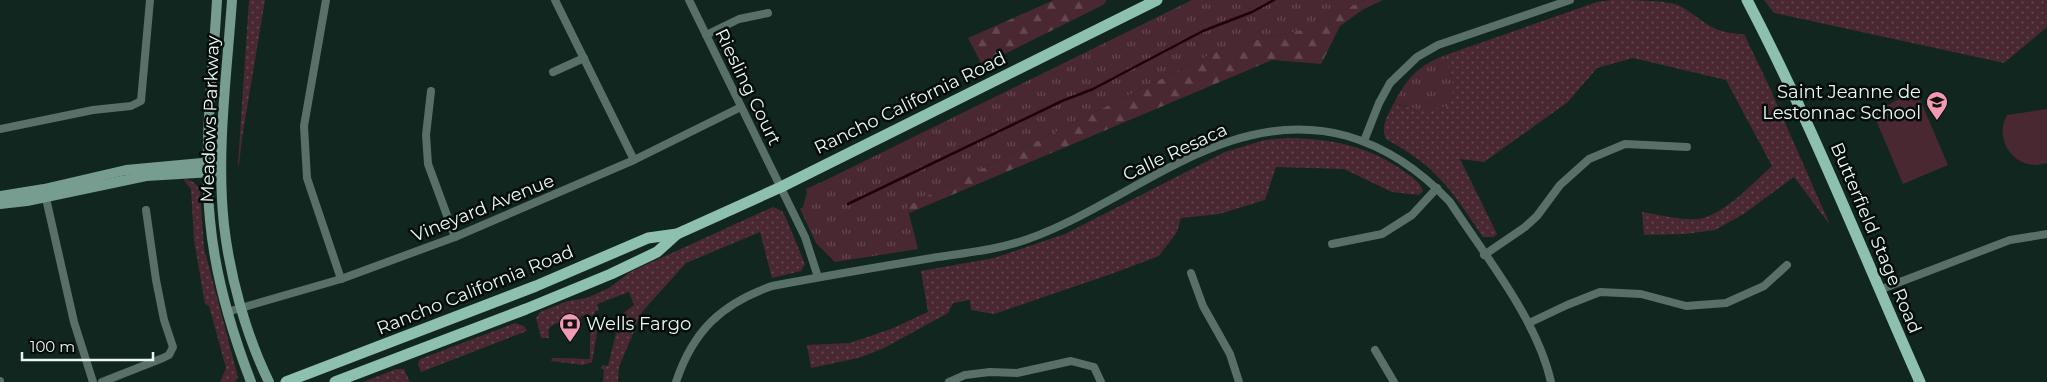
<svg xmlns="http://www.w3.org/2000/svg" width="2047" height="382" viewBox="0 0 2047 382" font-family="Montserrat,sans-serif">
<style>
.grass{fill:url(#grass-dots)}
.forest{fill:url(#forest-firs)}
.park{fill:url(#park-tufts)}
.pitch{fill:#4a2832}
.lines{fill:none;stroke-linecap:round;stroke-linejoin:round}
.stream{stroke:#1f0009;stroke-width:2.5}
.street{stroke:#587067;stroke-width:8}
.secondary{stroke:#769d8f;stroke-width:10}
.primary{stroke:#8dc0ae;stroke-width:11}
.labels{text-anchor:middle;stroke-width:5;stroke-linejoin:round;paint-order:stroke}
.street-label{font-size:18px;fill:#ebf8f3;stroke:#050d0a}
.poi-label{font-size:18px;fill:#ebf8f3;stroke:#050d0a;text-anchor:end}
</style>
<defs>
<pattern id="grass-dots" width="8" height="8" patternUnits="userSpaceOnUse" patternTransform="scale(1.25)"><rect width="8" height="8" fill="#4a2832"/><path d="M2 2h.1M6 6h.1" fill="none" stroke="#644850" stroke-width="1.8" stroke-linecap="round"/></pattern>
<pattern id="forest-firs" width="22" height="20" patternUnits="userSpaceOnUse" patternTransform="scale(1.25)"><rect width="22" height="20" fill="#4a2832"/><path d="M5 1l3.5 6h-7zM16 11l3.5 6h-7z" fill="#644850"/></pattern>
<pattern id="park-tufts" width="24" height="20" patternUnits="userSpaceOnUse" patternTransform="scale(1.25)"><rect width="24" height="20" fill="#4a2832"/><path d="M3 7l-1-3M5 7V3M7 7l1-3M15 17l-1-3M17 17v-4M19 17l1-3" fill="none" stroke="#644850"/></pattern>
</defs>
<rect width="100%" height="100%" fill="#10261f"/>
<g class="grass">
<polygon points="249,0 265,0 242,138 239,165 238,165"/>
<path d="M1612 0C1630 0 1662 0 1678 5 1705 19 1707 33 1744 34L1768 84 1830 225 1794 177 1745 213 1715 230 1685 234 1644 235 1642 212C1660 215 1679 220 1697 219 1721 218 1754 182 1772 166L1726 80 1633 58 1597 68 1568 102 1484 162 1460 159 1497 234 1494 237H1483C1467 214 1452 189 1431 170 1418 158 1402 148 1386 139 1380 126 1388 115 1394 103L1408 107 1452 77 1443 56 1597 2Z"/>
<polygon points="1764,0 2047,0 2047,27 2004,63 1774,13"/>
<path d="M1289 138C1332 139 1369 146 1405 172 1412 177 1420 182 1423 191L1419 195 1392 192 1344 169 1276 167 1265 200 1219 214 1181 218 1177 232 1159 256 1114 273 994 314 971 310 970 300 953 303 948 313 884 348 858 358 811 368 807 345 850 343 891 329 928 312 921 271 994 258 1065 234 1225 152 1265 140Z"/>
<path d="M184 179C192 180 197 183 200 191L204 248 238 377 235 382H220L226 368 209 306 205 304 194 240 191 189 185 182Z"/>
<path d="M773 207 782 211 786 218 805 264 801 271 772 278 760 232 686 263 642 312 619 367 618 382H603L604 370 601 368 602 365 608 366 617 329 611 326 612 322 634 305 629 292 597 304 599 311H595L594 316H581L580 327H574L573 321C568 320 551 323 549 329 548 330 549 337 549 338H541L536 318 540 312 568 301 587 298 609 288 630 272Z"/>
<polygon points="515,323 524,326 527,331 421,372 418,364 420,359"/>
<polygon points="590,330 597,330 597,333 592,362 583,365 551,361 552,358 590,359"/>
<polygon points="396,369 404,369 410,382 363,382"/>
</g>
<g class="forest">
<polygon points="1054,0 1107,0 1103,5 982,65 968,38"/>
<polygon points="1364,0 1383,0 1364,9 1340,26 1321,64 1272,60 909,213 907,206 1217,51 1247,42 1306,29"/>
</g>
<g class="park">
<polygon points="1192,0 1364,0 1306,29 1247,42 1217,51 907,206 918,249 835,262 816,243 800,209 803,207 807,192 806,189 826,180"/>
<path d="M1443 56C1451 74 1459 88 1447 106L1426 111 1394 103C1407 78 1418 66 1443 56Z"/>
</g>
<g class="pitch">
<polygon points="1916,90 1948,165 1903,184 1873,113"/>
<path d="M2047 109V163C2018 173 1992 142 2007 115Z"/>
</g>
<g class="lines">
<polyline class="stream" points="848,204 1062,101 1093,89 1203,31 1252,12 1274,0"/>
<g class="street">
<polyline points="326,0 304,126 307,178 341,279"/>
<polyline points="555,0 634,160"/>
<polyline points="689,0 805,237 818,277"/>
<polyline points="706,35 739,19 768,13"/>
<polyline points="553,72 584,58"/>
<polyline points="431,91 426,135 428,164 455,237"/>
<polyline points="0,129 93,110 131,106 141,101 150,0"/>
<polyline points="1364,141 1379,103 1390,83 1417,57 1438,45 1570,0"/>
<polyline points="45,194 74,322 93,382"/>
<polyline points="1332,244 1382,234 1412,215 1437,188"/>
<polyline points="1484,255 1525,227 1537,216 1560,185 1589,159 1625,144 1687,147"/>
<polyline points="1191,273 1203,306 1230,354 1239,382"/>
<polyline points="1879,290 2010,240 2047,234"/>
<polyline points="227,312 341,279 455,237 634,160 741,107"/>
<polyline points="1529,323 1567,305 1600,292 1641,294 1686,306 1726,303 1764,286 1787,265"/>
<polyline points="1375,350 1394,382"/>
<polyline points="0,381 0,382"/>
<polyline points="102,382 163,358 169,355 173,347 164,320 156,280 146,210"/>
<path d="M676 382C693 331 721 304 772 286 825 276 878 267 932 258 964 253 997 250 1028 239 1132 202 1228 103 1347 136 1388 148 1421 171 1450 202 1485 256 1537 319 1551 382"/>
<polyline points="949,382 965,375 990,372 1017,373 1071,361 1094,367 1101,382"/>
</g>
<g class="secondary">
<path d="M217 0C213 73 203 147 210 220 215 276 231 330 251 382"/>
<path d="M232 0C227 73 216 152 224 225 230 277 246 335 269 382"/>
<polyline points="0,196 44,189 126,170 213,162"/>
<polyline points="0,204 27,201 146,176 213,172"/>
</g>
<g class="primary">
<path d="M1747 0C1812 124 1863 254 1920 382"/>
<polyline points="286,382 536,286 648,238 677,234 781,187 1157,0"/>
<polyline points="335,382 526,309 611,274 657,252 677,234"/>
</g>
</g>
<defs>
<g id="school-pin" transform="scale(1.125)"><path d="M0 17L-7.5 6A9.5 9.5 0 1 1 7.5 6Z" fill="#f19ab2" stroke="#050d0a"/><path d="M0-5L7-2L0 1L-7-2ZM-4 1L0 2.5L4 1V4Q0 6-4 4Z" fill="#111"/></g>
<g id="bank-pin" transform="scale(1.125)"><path d="M0 17L-7.5 6A9.5 9.5 0 1 1 7.5 6Z" fill="#f19ab2" stroke="#050d0a"/><path d="M-6-4H6V4H-6ZM0-2.3a2.3 2.3 0 1 0 0 4.6a2.3 2.3 0 1 0 0-4.6Z" fill="#111"/></g>
</defs>
<g fill-rule="evenodd">
<use href="#school-pin" x="1937" y="102"/>
<use href="#bank-pin" x="570" y="324"/>
</g>
<g class="labels">
<g class="street-label">
<text transform="translate(748 87) rotate(64)" y="6">Riesling Court</text>
<text transform="translate(910 103) rotate(-26)" y="6">Rancho California Road</text>
<text transform="translate(210 119) rotate(-88)" y="6">Meadows Parkway</text>
<text transform="translate(1175 152) rotate(-25)" y="6">Calle Resaca</text>
<text transform="translate(483 208) rotate(-22)" y="6">Vineyard Avenue</text>
<text transform="translate(1876 238) rotate(67)" y="6">Butterfield Stage Road</text>
<text transform="translate(475 290) rotate(-22)" y="6">Rancho California Road</text>
</g>
<g class="poi-label">
<text x="1921" y="98">Saint Jeanne de<tspan x="1921" dy="21">Lestonnac School</tspan></text>
<text x="586" y="330" text-anchor="start">Wells Fargo</text>
</g>
</g>
<path d="M22 352v8h131v-8" fill="none" stroke="#ebf8f3" stroke-width="2.5"/>
<text x="30" y="352" font-size="15" fill="#ebf8f3" stroke="#050d0a" stroke-width="4" paint-order="stroke">100 m</text>
</svg>
